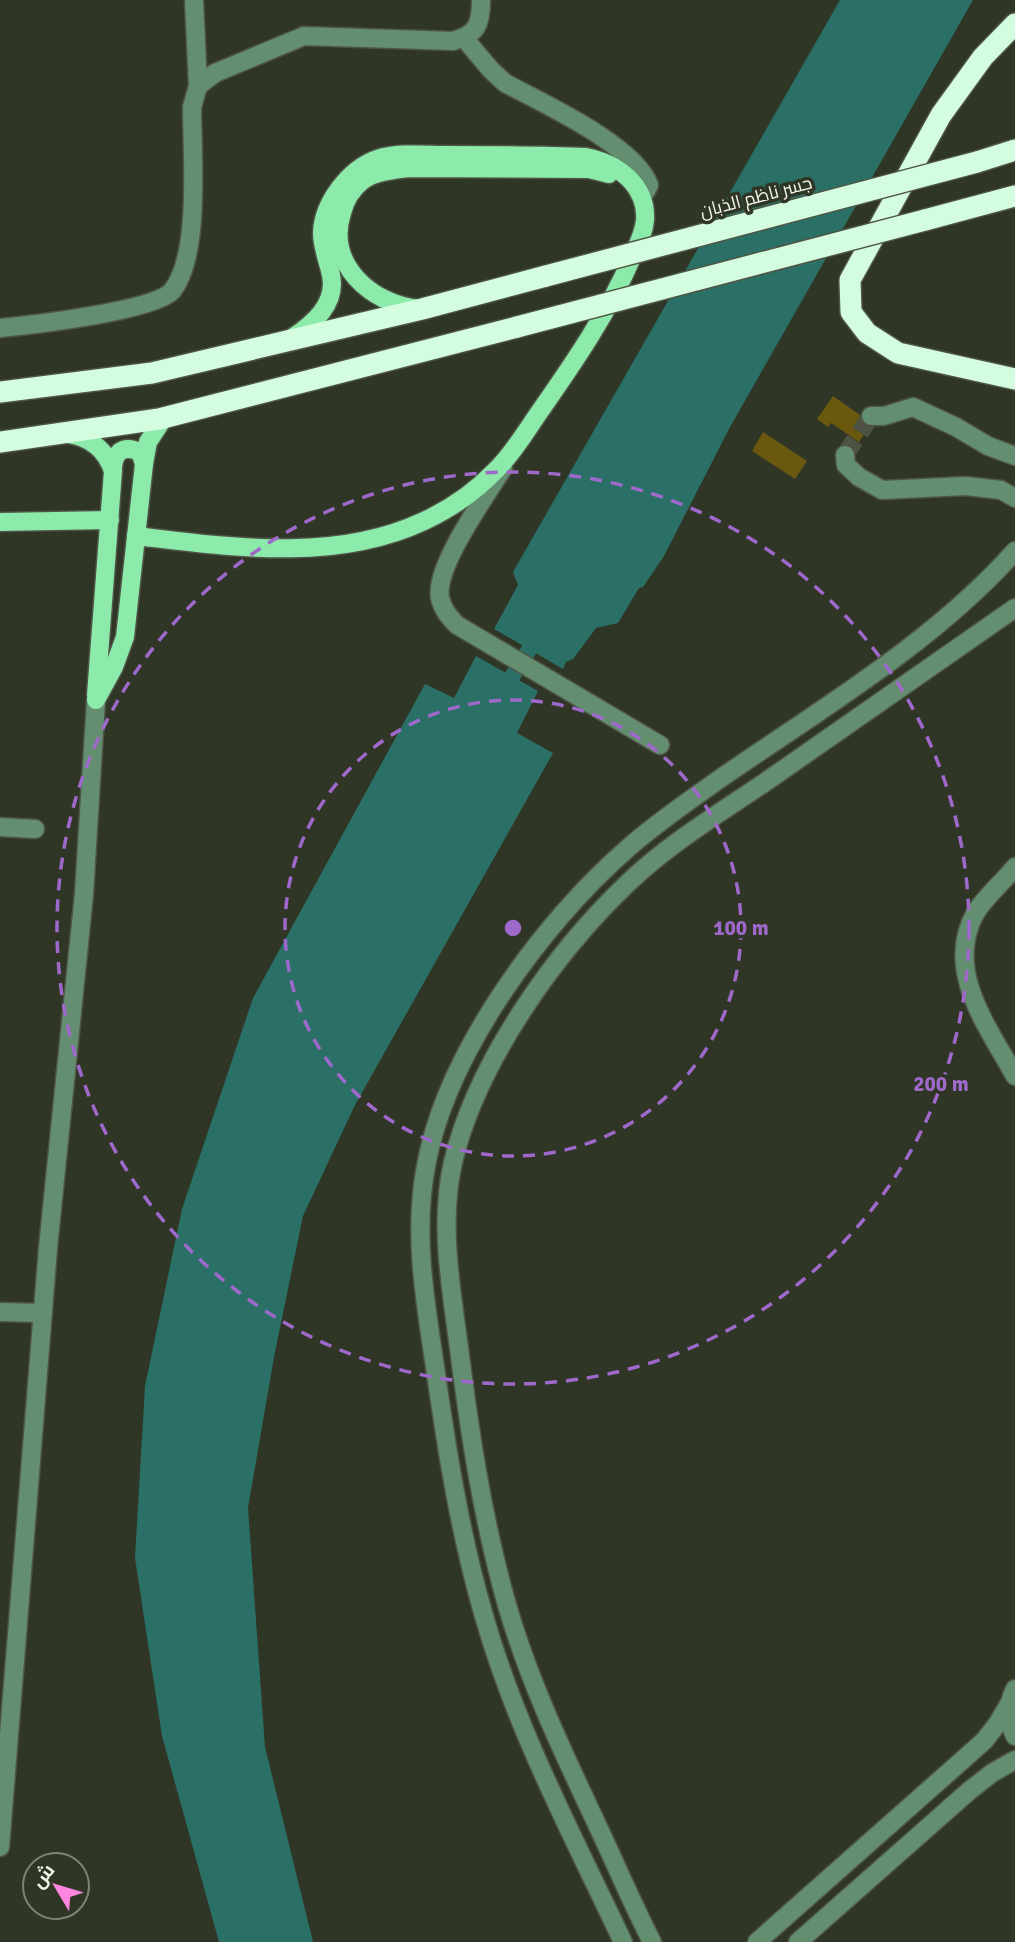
<svg xmlns="http://www.w3.org/2000/svg" width="1015" height="1942" viewBox="0 0 1015 1942" font-family="Signika,Cairo,sans-serif">
<style>
.water{fill:#2a7066}
.lines{fill:none;stroke-linecap:round;stroke-linejoin:round}
.canal{stroke:#2a7066;stroke-width:16}
.building{fill:#69580e}
.minor-tunnel{stroke:#4d5344;stroke-width:18;stroke-dasharray:18 9;stroke-linecap:butt}
.minor-casing{stroke:#4f5546;stroke-width:21}
.major-casing{stroke:#4f5546;stroke-width:21}
.highway-casing{stroke:#4f5546;stroke-width:24}
.minor{stroke:#638e6f;stroke-width:18}
.major{stroke:#8ceaaa;stroke-width:18}
.highway{stroke:#d3fdde;stroke-width:21}
.highway-bridge-casing{stroke:#4f5546;stroke-width:24;stroke-linecap:butt}
.highway-bridge{stroke:#d3fdde;stroke-width:21}
.ring{fill:none;stroke:#9f69cc;stroke-width:3.5;stroke-dasharray:12 9}
.labels{text-anchor:middle;stroke-width:7;stroke-linejoin:round;paint-order:stroke}
.street-label{font-size:18px;fill:#f2f6ec;stroke:#303626}
.centre{fill:#9f69cc;stroke:#303626;stroke-width:3.5}
.ring-label{font-size:21px;text-anchor:middle;font-weight:bold;fill:#9f69cc;stroke:#303626;stroke-width:7;stroke-linejoin:round;paint-order:stroke}
</style>
<rect width="100%" height="100%" fill="#303626"/>
<g class="water">
<polygon points="840,0 973,0 730,427 664,556 643,587 639,588 618,623 596,628 573,659 566,662 563,669 494,629 518,585 513,572"/>
<polygon points="476,656 538,691 517,733 553,753 355,1105 303,1216 274,1357 248,1508 265,1747 313,1942 219,1942 162,1736 135,1558 145,1386 182,1209 253,998 425,684 454,698"/>
</g>
<g class="lines">
<polyline class="canal" points="502,693 540,632"/>
</g>
<g class="building">
<polygon points="833,396 860,415 862,422 869,427 859,442 831,423 828,427 817,419"/>
<polygon points="763,432 807,461 795,479 752,451"/>
</g>
<g class="lines">
<polyline class="minor-tunnel" points="845,455 871,416"/>
<g class="minor-casing">
<g id="minor">
<polyline points="194,0 198,86"/>
<path d="M464 38 491 70 505 83C542 103 635 145 649 185L646 191 639 193"/>
<path d="M0 328C31 325 154 311 172 291 201 255 192 155 192 107L198 86 215 73 304 36 453 41C477 34 481 25 481 0"/>
<polyline points="871,416 884,416 913,407 956,427 988,446 1015,456"/>
<polyline points="845,455 846,465 859,477 882,490 966,486 1001,490 1015,498"/>
<path d="M503 468C486 496 434 567 440 598 443 610 449 617 457 625L660 745"/>
<polyline points="0,827 35,829"/>
<path d="M1015 867C1003 882 986 896 976 912 943 969 988 1027 1015 1076"/>
<polyline points="0,1312 43,1313"/>
<path d="M1015 1689C1007 1705 1007 1720 1015 1736"/>
<polyline points="0,1847 48,1248 84,894 96,700"/>
<path d="M623 1942C573 1836 516 1729 484 1616 460 1534 447 1451 435 1367 425 1300 413 1233 426 1166 446 1054 542 923 627 849 656 823 689 801 721 778 821 709 934 642 1015 551"/>
<path d="M652 1942C631 1901 613 1858 593 1816 561 1748 528 1678 507 1605 483 1521 470 1435 459 1348 451 1287 439 1224 453 1162 477 1062 555 952 629 882 672 841 725 810 774 776 854 720 935 664 1015 608"/>
<polyline points="757,1942 984,1741 998,1723 1009,1704"/>
<polyline points="798,1942 969,1791 992,1773 1015,1760"/>
</g>
</g>
<g class="major-casing">
<g id="major">
<path d="M419 309C370 304 326 263 342 213 345 201 352 189 362 181 375 171 394 170 409 168L589 169 609 174"/>
<path d="M68 434C90 437 106 450 113 471L96 695"/>
<path d="M113 471C113 453 122 444 140 452L144 464"/>
<polyline points="0,522 110,520"/>
<path d="M136 536C230 547 335 563 424 521 450 509 476 491 497 469 513 453 525 433 538 414 573 364 609 312 633 255 638 244 644 233 645 220 647 185 617 163 586 157 540 155 493 155 447 155 425 155 398 152 377 159 349 169 323 203 322 233 322 247 328 261 331 275 337 304 313 324 292 338"/>
<polyline points="96,700 114,667 125,637 144,464 148,442 163,419"/>
</g>
</g>
<g class="highway-casing">
<g id="highway">
<polyline points="1015,24 983,57 941,115 850,280 851,312 867,333 898,353 1015,379"/>
<polyline points="977,162 1015,150"/>
<polyline points="925,220 1015,196"/>
<polyline points="0,392 152,373 422,309 546,276"/>
<polyline points="0,442 159,419 517,327"/>
</g>
</g>
<use href="#minor" class="minor"/>
<use href="#major" class="major"/>
<use href="#highway" class="highway"/>
<g class="highway-bridge-casing">
<g id="highway-bridge">
<polyline points="546,276 977,162"/>
<polyline points="517,327 925,220"/>
</g>
</g>
<use href="#highway-bridge" class="highway-bridge"/>
</g>
<g class="ring">
<circle cx="513" cy="928" r="228"/>
<circle cx="513" cy="928" r="456"/>
</g>
<g class="labels">
<g class="street-label">
<text transform="translate(756 197) rotate(-15)" y="6">جسر ناظم الذبان</text>
</g>
</g>
<circle cx="513" cy="928" r="10" class="centre"/>
<g class="ring-label">
<text x="741" y="935">100 m</text>
<text x="941" y="1091">200 m</text>
</g>
<g transform="translate(56 1886) rotate(308)"><circle r="33" fill="#303626" stroke="#7e8375" stroke-width="2"/>
<path d="M0-5L12 26L0 18L-12 26Z" fill="#fe85e0"/>
<text y="-10" font-size="19" font-weight="bold" text-anchor="middle" fill="#f2f6ec">ش</text>
</g>
</svg>
